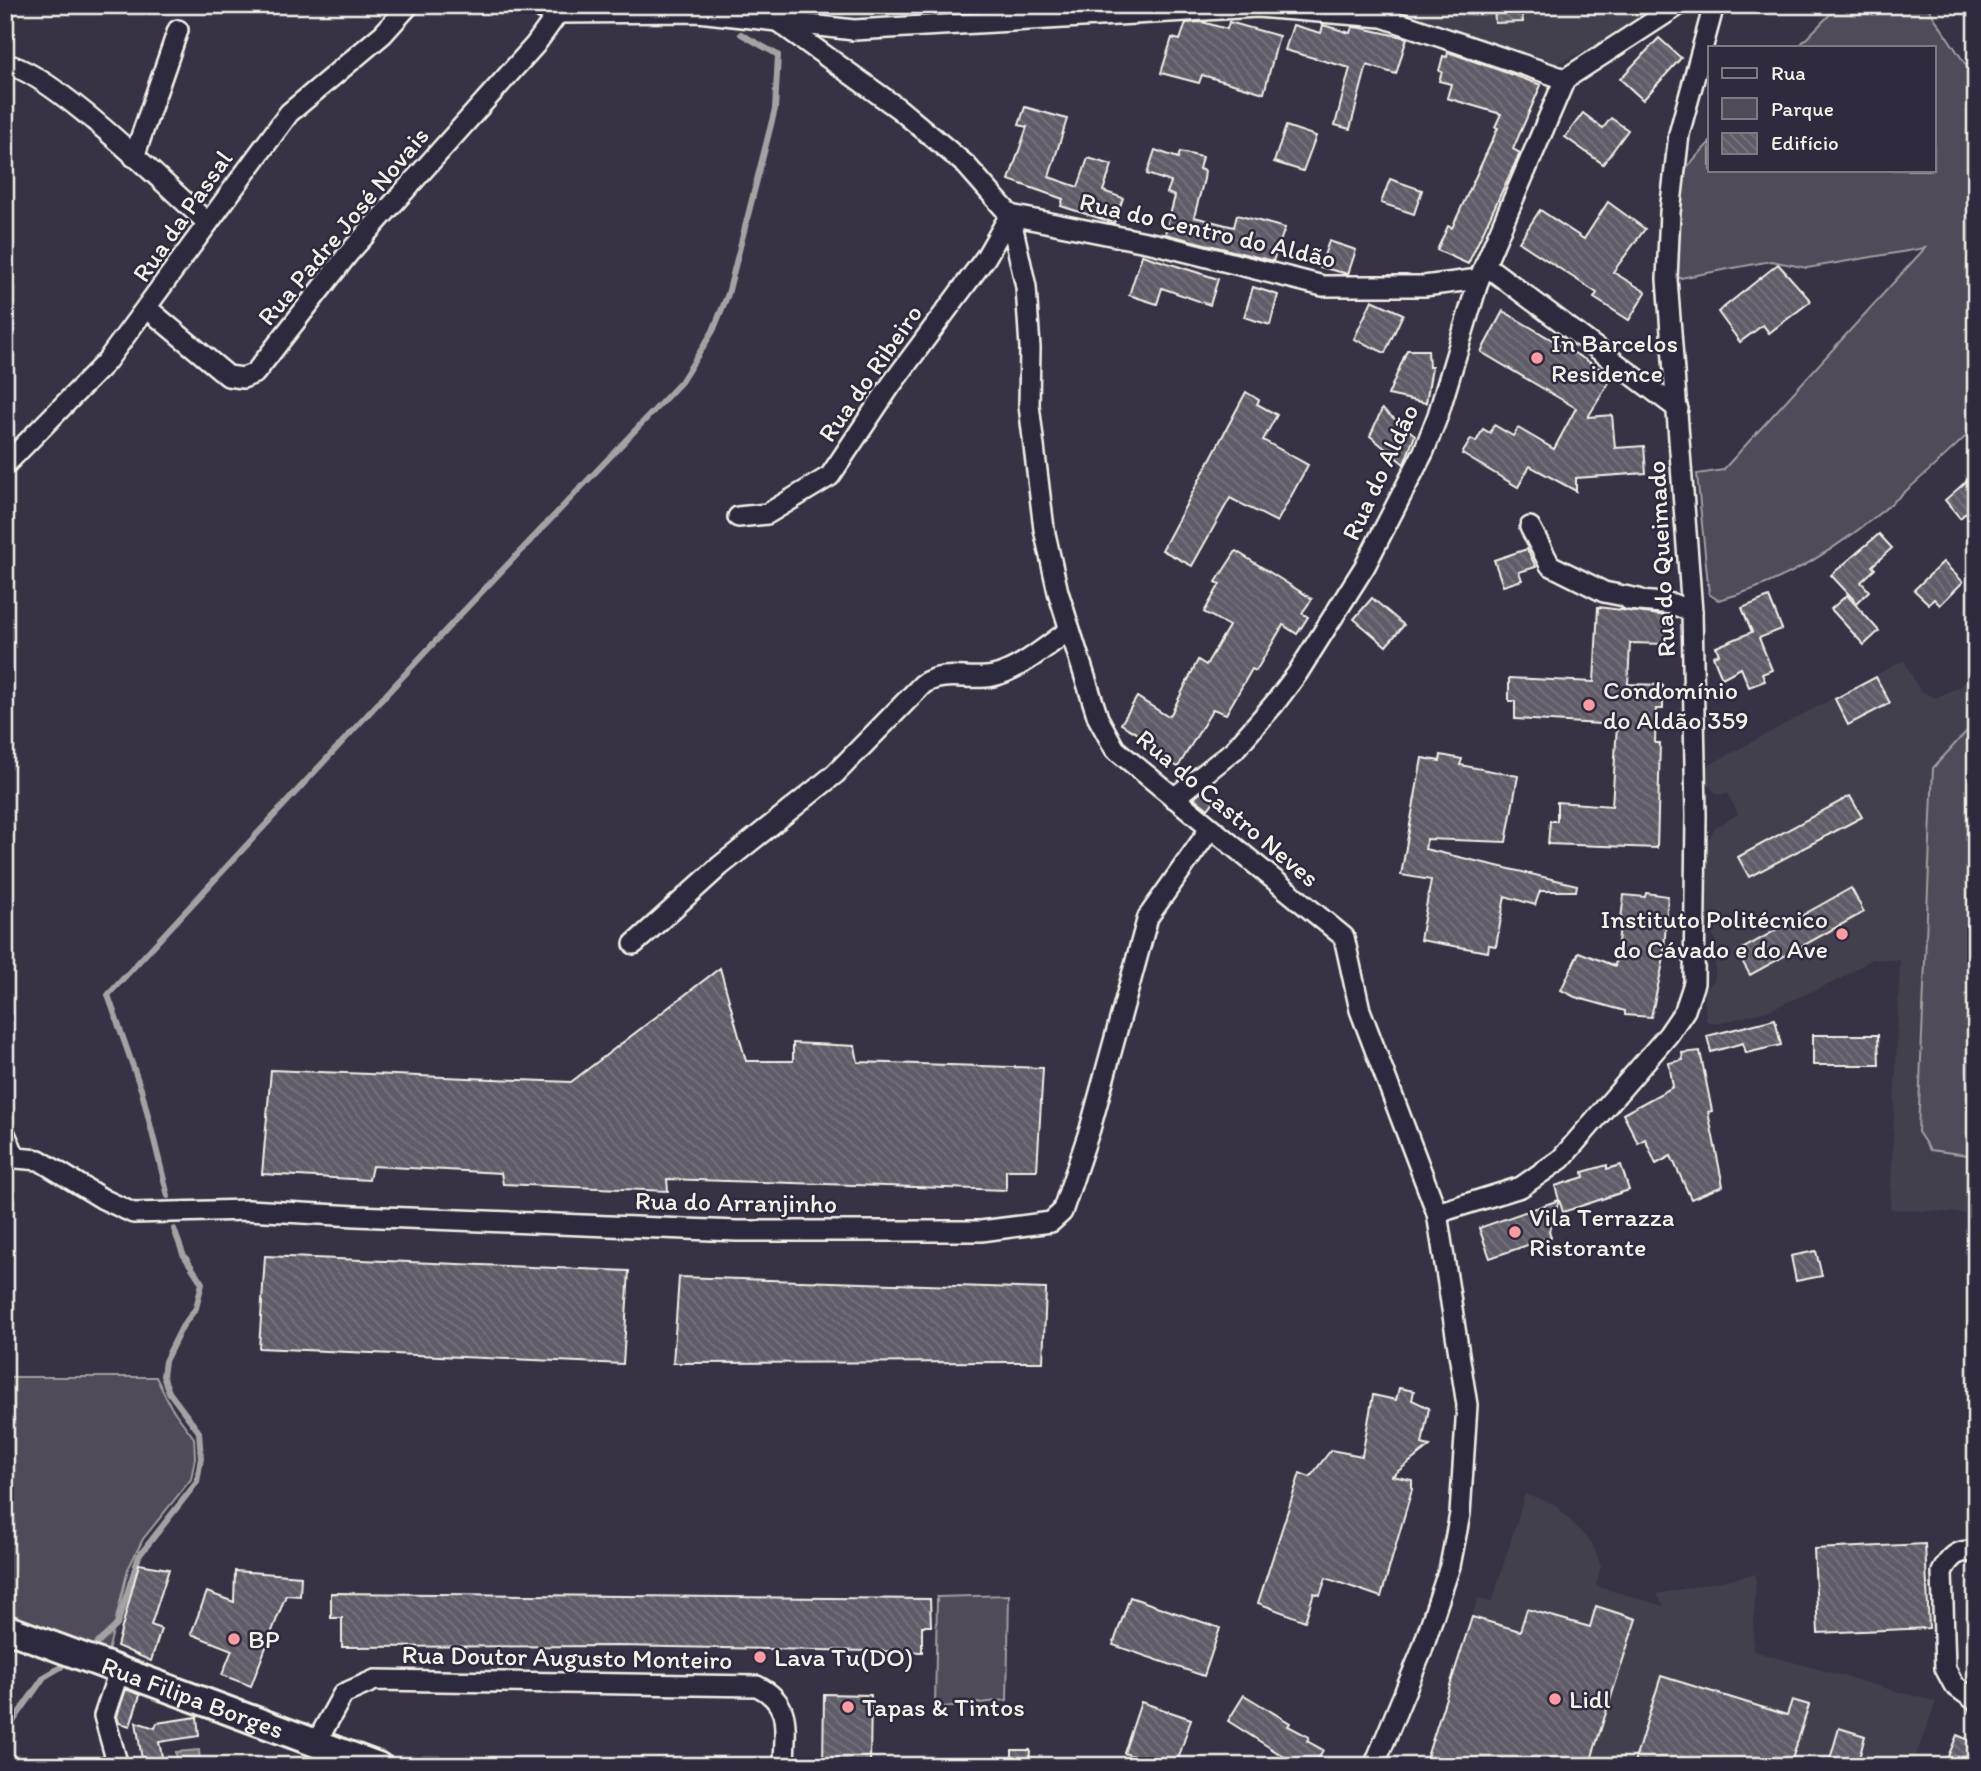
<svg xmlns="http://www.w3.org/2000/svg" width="1981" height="1771" viewBox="0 0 1981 1771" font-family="Itim,sans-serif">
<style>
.built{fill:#433f4e}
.green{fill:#504b59;stroke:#a29ea0;stroke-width:2}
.water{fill:url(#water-waves);stroke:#a6a2a4;stroke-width:2}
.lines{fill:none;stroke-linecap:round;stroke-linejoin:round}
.stream{stroke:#a6a2a4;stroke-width:6}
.building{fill:url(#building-back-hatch);stroke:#f4f1e8;stroke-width:2}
.street-casing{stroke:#f4f1e8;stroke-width:24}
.secondary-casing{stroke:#f4f1e8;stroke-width:32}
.street{stroke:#2f2a3d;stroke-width:19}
.secondary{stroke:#2f2a3d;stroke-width:26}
.poi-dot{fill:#ff9aa2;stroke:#2f2a3d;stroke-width:2.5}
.labels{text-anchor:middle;stroke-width:5;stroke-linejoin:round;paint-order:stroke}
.street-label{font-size:26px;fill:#f4f1e8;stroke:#2f2a3d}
.poi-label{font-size:26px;fill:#f4f1e8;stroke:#2f2a3d;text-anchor:start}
</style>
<defs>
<pattern id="water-waves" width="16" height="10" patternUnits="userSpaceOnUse" patternTransform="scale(1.75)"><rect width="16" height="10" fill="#726e77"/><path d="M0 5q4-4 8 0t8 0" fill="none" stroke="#5b595c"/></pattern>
<pattern id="building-back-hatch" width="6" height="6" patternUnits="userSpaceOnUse" patternTransform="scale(1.75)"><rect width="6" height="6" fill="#5f5c67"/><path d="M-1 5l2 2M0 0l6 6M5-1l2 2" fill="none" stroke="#77747d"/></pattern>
</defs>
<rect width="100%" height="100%" fill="#373244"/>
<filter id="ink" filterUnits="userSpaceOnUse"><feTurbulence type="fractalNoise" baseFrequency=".0143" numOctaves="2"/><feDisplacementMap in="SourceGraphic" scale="14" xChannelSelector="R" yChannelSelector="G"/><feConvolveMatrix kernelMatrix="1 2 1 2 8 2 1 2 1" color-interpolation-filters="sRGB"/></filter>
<g filter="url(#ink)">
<g class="built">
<polygon points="1371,5 1660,5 1581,53 1555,65 1396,8"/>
<polygon points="1904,660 1919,690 1935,698 1961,686 1976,671 1976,1214 1890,1209 1900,960 1872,959 1841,979 1767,1011 1717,1024 1706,1021 1704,991 1715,979 1715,938 1704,929 1701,850 1708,849 1708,840 1715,828 1738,814 1728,794 1717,794 1708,785 1707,766"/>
<polygon points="1525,1494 1555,1504 1593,1545 1601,1566 1596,1586 1664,1606 1657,1594 1756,1574 1753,1651 1936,1702 1912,1766 1425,1766 1478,1598 1492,1602"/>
</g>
<g class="green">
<path d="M1839 5H1926L1976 80V427C1902 496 1820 576 1718 600L1709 594 1697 474 1723 470 1925 248 1807 268 1771 261 1675 279 1676 227 1684 170 1710 142V170H1934V47H1798Z"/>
<polygon points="1976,721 1976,1156 1930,1150 1918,1132 1933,768"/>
<polygon points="5,1377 156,1377 171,1407 194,1438 195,1458 191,1479 143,1539 128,1569 107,1656 5,1617"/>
<polygon points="1009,1595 1007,1700 935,1708 937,1597"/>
</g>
<polygon class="water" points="199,1750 200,1762 177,1764 176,1752"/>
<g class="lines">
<g class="stream">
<polyline points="168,1196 142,1092 108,995 457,618 681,382 713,331 728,294 775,109 778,55 741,34"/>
<polyline points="97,1644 117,1625 139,1556 197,1482 201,1458 199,1432 169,1392 163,1376 165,1361 182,1327 196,1308 202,1283 183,1254 174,1229"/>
<polyline points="5,1733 44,1677 61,1667"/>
</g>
</g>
<g class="building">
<polygon points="1494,5 1521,5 1523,22 1495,23"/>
<polygon points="1202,22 1227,29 1229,22 1279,36 1264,93 1202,75 1199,83 1161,73 1172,38 1180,40 1186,23"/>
<polygon points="1293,25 1321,33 1323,25 1350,33 1352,27 1362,28 1407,38 1396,74 1367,65 1350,129 1335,125 1350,68 1285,50"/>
<polygon points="1659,38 1681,58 1643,100 1620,79"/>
<polygon points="1448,52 1541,85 1513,149 1520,153 1468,264 1437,250 1448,226 1452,228 1498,128 1495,127 1501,114 1447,98 1451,84 1439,81 1442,72 1439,71 1443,56 1447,57"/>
<polygon points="1025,107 1067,119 1049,177 1078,187 1088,158 1112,165 1103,191 1123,198 1114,223 1061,206 1063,199 1009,180 1027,127 1019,125"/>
<polygon points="1583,113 1603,128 1611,118 1628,130 1603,164 1565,137"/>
<polygon points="1286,126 1316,136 1303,171 1274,162"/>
<polygon points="1155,150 1178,158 1180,152 1202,157 1199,169 1205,171 1204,179 1194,217 1234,227 1237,215 1285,228 1273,261 1165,234 1175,196 1167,193 1171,182 1147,174"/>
<polygon points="1390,179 1422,190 1414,214 1381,203"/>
<polygon points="1608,202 1645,229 1613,272 1646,292 1629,320 1594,298 1597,293 1519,242 1540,210 1584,239"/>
<polygon points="1329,241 1356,250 1348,274 1320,267"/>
<polygon points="1142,255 1218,279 1210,305 1162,288 1157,304 1129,295"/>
<polygon points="1778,264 1811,301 1769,333 1763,325 1740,342 1718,312"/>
<polygon points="1253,287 1278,295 1270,325 1244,317"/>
<polygon points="1372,300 1403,314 1385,353 1354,339"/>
<polygon points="1503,311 1613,376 1588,417 1612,415 1615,448 1644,446 1646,473 1576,478 1576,491 1530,466 1518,487 1462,454 1471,439 1476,442 1483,429 1490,433 1494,425 1513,436 1518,428 1554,449 1576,408 1481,352"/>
<polygon points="1407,350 1428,350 1429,367 1432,367 1426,403 1388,395"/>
<polygon points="1246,392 1259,400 1257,404 1277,415 1263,440 1308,465 1277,522 1230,498 1192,566 1162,550"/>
<polygon points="1382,409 1415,435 1404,464 1370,436"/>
<polygon points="1976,473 1976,504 1960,518 1945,500"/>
<polygon points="1879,534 1892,548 1872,566 1875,569 1861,582 1869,591 1857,603 1831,575"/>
<polygon points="1527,549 1536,567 1519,572 1522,580 1503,586 1494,560"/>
<polygon points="1236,551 1312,599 1302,613 1308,617 1297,634 1283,625 1256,671 1252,669 1226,714 1213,709 1178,767 1146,748 1150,741 1121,724 1137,697 1167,716 1171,714 1198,660 1206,665 1229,626 1204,612 1220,584 1216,582"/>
<polygon points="1943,562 1963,582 1940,605 1934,599 1929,604 1914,590"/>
<polygon points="1847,595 1879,631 1864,645 1831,609"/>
<polygon points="1769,597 1782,629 1759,638 1772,670 1762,674 1765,681 1749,687 1741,668 1722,678 1713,656 1719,654 1716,647 1752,632 1742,608"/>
<polygon points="1372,598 1404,625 1386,646 1354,619"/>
<polygon points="1598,607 1668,616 1667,644 1630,643 1628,684 1663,685 1663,709 1656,709 1655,743 1660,743 1657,848 1548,844 1550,821 1557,821 1557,802 1612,806 1617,725 1515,719 1515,701 1509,701 1509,678 1594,682"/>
<polygon points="1876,677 1890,703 1848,725 1835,699"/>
<polygon points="1441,755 1462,759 1460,765 1518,776 1506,842 1427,839 1425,849 1577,885 1576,891 1540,891 1535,905 1505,896 1496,946 1489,945 1488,952 1420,940 1431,880 1401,875 1422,758 1440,761"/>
<polygon points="1204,790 1215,800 1208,809 1194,798"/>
<polygon points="1850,796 1862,817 1749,877 1738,857"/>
<polygon points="1851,888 1864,912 1750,975 1737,952"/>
<polygon points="1646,893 1668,896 1663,963 1651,1017 1625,1015 1625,1011 1575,997 1561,990 1579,952 1615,966 1624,895 1645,897"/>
<polygon points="720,968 746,1061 793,1061 793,1043 855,1046 858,1062 1043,1068 1037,1170 1006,1170 1006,1190 667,1179 668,1191 503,1184 501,1173 372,1166 369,1180 262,1174 271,1070 571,1082"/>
<polygon points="1775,1019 1781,1045 1746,1053 1743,1043 1711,1052 1707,1036"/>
<polygon points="1813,1035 1878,1035 1879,1065 1813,1065"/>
<polygon points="1700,1051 1712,1111 1708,1112 1723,1186 1691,1199 1671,1156 1656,1164 1645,1139 1638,1143 1623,1114 1673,1087 1669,1063 1683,1060 1682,1053"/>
<polygon points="1607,1165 1607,1169 1621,1165 1629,1190 1563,1212 1559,1200 1549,1231 1551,1237 1490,1258 1479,1228 1559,1200 1555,1186 1584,1177 1583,1172"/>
<polygon points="1816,1251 1822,1276 1796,1281 1791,1256"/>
<polygon points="265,1256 629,1271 623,1364 259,1348"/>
<polygon points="679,1277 1046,1289 1043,1362 673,1363"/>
<polygon points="1399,1388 1414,1391 1412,1400 1429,1408 1422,1444 1430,1446 1392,1476 1412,1480 1412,1489 1381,1597 1326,1578 1320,1595 1314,1593 1305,1621 1258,1603 1300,1473 1310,1477 1331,1450 1362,1456 1373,1395 1396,1400"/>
<polygon points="1925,1544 1929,1628 1818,1633 1814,1549"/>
<polygon points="139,1564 169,1569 151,1625 161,1629 151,1661 117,1646"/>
<polygon points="235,1571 301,1576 300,1596 286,1595 251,1686 222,1675 232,1650 191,1634 207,1592 234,1602"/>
<polygon points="331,1593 930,1599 931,1626 922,1626 922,1652 619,1646 342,1647 342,1618 331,1618"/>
<polygon points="1130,1597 1220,1628 1204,1676 1113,1645"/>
<polygon points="1596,1606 1636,1619 1589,1766 1424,1766 1472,1617 1520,1631 1527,1609 1590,1627"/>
<polygon points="1661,1676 1787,1715 1792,1700 1809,1705 1790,1766 1633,1766"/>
<polygon points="126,1689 140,1695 130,1726 119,1723 117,1716"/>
<polygon points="824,1694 871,1695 870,1766 823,1766"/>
<polygon points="1244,1695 1290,1723 1288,1726 1309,1737 1307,1741 1323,1750 1314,1766 1281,1766 1286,1758 1228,1721"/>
<polygon points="1141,1702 1191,1719 1176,1766 1163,1766 1124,1753"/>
<polygon points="197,1717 199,1736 159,1742 164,1766 143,1766 136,1722 155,1728 157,1723"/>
<polygon points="1839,1728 1865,1736 1857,1766 1828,1766"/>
<polygon points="1957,1735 1976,1743 1976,1766 1944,1766"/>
<polygon points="1012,1750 1030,1750 1029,1766 1012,1766"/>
</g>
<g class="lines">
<g class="street-casing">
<g id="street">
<polyline points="531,5 558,13 698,12 854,30 1257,7 1382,17 1565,79"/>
<polyline points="780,23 899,109 966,165 1010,215 1026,287 1030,348 1029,405 1044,529 1058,592 1098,718 1115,749 1344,937 1360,1010 1437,1213 1467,1405 1460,1514 1450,1566 1421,1653 1374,1766"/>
<path d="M5 64C51 71 168 188 208 223"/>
<polyline points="1565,79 1679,5"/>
<polyline points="134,157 178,30"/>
<polyline points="1010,215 1156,244 1323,286 1424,286 1479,279"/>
<polyline points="1485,265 1678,409"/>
<polyline points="148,309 228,376 243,378 255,373 348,254 535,45 558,13"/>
<polyline points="5,465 106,362 289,113 383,34 409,5"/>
<polyline points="738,517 767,514 830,476 891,385 986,257 1010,215"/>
<polyline points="1530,527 1550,565 1604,592 1639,599"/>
<polyline points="1629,600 1673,604 1692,612"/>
<polyline points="1174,798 1234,750 1275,703 1297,674 1365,566 1424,451 1438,415 1479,279 1565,79"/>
<path d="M634 944 720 866 835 774 923 684C945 670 969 681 993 676 1020 670 1047 645 1070 630"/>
<polyline points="5,1134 15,1156"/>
<polyline points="5,1157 39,1160 103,1199 133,1213 248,1210 356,1216 737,1231 981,1231 1051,1222 1062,1212 1090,1129 1148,917 1210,829"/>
<polyline points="1437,1213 1521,1187 1561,1159 1668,1035 1685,1010 1694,983 1696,816 1692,612 1667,279 1670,212 1679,134 1714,5"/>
<path d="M1976 1553C1959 1547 1949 1558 1942 1572L1945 1668 1954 1685 1976 1701"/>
<path d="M316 1743 343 1694 375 1680 757 1686C794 1704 784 1731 784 1766"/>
<polyline points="118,1766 104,1716 119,1671"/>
</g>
</g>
<g class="secondary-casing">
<g id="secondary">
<path id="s1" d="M5 1628 378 1766"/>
</g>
</g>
<use href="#street" class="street"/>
<use href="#secondary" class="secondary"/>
</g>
</g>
<g class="poi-dot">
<circle cx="1537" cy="358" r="7"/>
<circle cx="1589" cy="705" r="7"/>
<circle cx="1842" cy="934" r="7"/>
<circle cx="1515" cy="1232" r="7"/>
<circle cx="234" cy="1639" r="7"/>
<circle cx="760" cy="1657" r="7"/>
<circle cx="1555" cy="1699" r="7"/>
<circle cx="848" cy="1707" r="7"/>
</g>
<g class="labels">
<g class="street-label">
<text transform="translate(182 216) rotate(-55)" y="9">Rua da Passal</text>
<text transform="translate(343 226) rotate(-50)" y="9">Rua Padre José Novais</text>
<text transform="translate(1208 230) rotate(13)" y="9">Rua do Centro do Aldão</text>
<text transform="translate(870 373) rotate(-55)" y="9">Rua do Ribeiro</text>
<text transform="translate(1380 472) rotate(-65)" y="9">Rua do Aldão</text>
<text transform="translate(1661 559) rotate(-93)" y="9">Rua do Queimado</text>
<text transform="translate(1228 808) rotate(40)" y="9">Rua do Castro Neves</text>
<text transform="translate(736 1202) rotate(1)" y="9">Rua do Arranjinho</text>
<text transform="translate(567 1657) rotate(1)" y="9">Rua Doutor Augusto Monteiro</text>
<text dy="9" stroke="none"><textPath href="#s1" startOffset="200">Rua Filipa Borges</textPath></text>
</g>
<g class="poi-label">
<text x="1551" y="352">In Barcelos<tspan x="1551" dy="30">Residence</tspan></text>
<text x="1603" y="699">Condomínio<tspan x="1603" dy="30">do Aldão 359</tspan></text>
<text x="1828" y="928" text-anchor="end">Instituto Politécnico<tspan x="1828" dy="30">do Cávado e do Ave</tspan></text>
<text x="1529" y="1226">Vila Terrazza<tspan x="1529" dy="30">Ristorante</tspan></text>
<text x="248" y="1648">BP</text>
<text x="774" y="1666">Lava Tu(DO)</text>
<text x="1569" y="1708">Lidl</text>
<text x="862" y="1716">Tapas &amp; Tintos</text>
</g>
</g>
<rect width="1981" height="1771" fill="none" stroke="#2f2a3d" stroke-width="28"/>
<rect x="14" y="14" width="1953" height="1743" fill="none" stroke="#f4f1e8" stroke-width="2.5" filter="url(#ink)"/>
<rect x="1708" y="46" width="228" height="126" fill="#2f2a3d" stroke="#7e7a81" stroke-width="2"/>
<rect x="1722" y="68" width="35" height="10" fill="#2f2a3d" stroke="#7e7a81" stroke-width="2"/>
<text x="1771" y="80" font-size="21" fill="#f4f1e8">Rua</text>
<rect x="1722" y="98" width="35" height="21" fill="#504b59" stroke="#7e7a81" stroke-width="2"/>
<text x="1771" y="116" font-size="21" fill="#f4f1e8">Parque</text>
<rect x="1722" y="133" width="35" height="21" fill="url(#building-back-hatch)" stroke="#7e7a81" stroke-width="2"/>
<text x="1771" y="150" font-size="21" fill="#f4f1e8">Edifício</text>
</svg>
